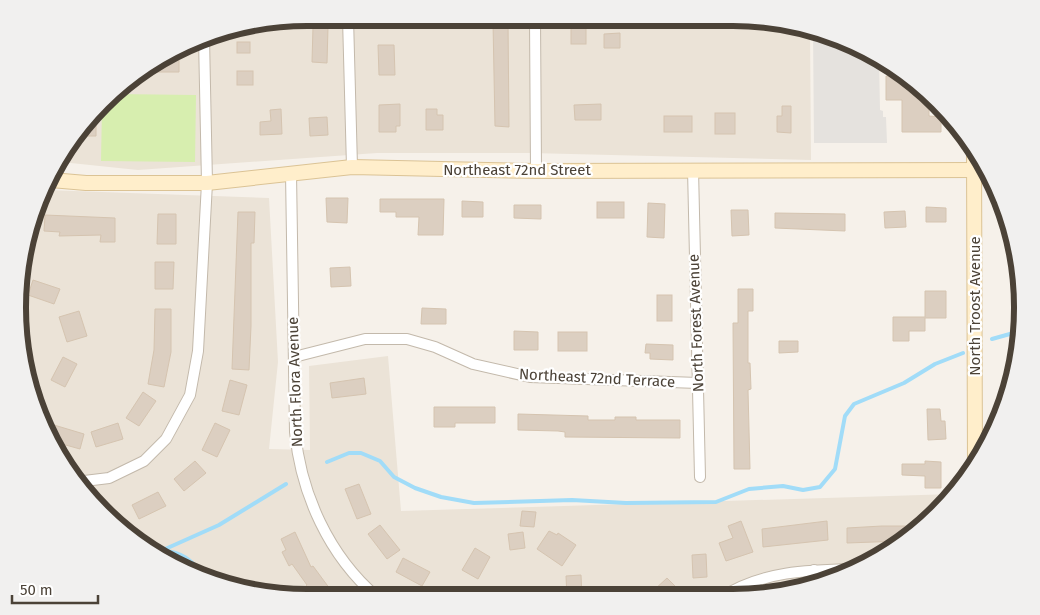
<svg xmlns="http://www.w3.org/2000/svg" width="1040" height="615" viewBox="0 0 1040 615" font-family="'Fira Sans',sans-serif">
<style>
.residential{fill:#ebe3d7}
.green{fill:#d7eeaf}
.parking{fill:#e5e2de}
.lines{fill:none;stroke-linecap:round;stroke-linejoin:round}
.stream{stroke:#a1dcf8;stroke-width:4}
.building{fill:#dccfc1;stroke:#d5c4b0}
.street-casing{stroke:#c3b9ab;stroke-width:12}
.secondary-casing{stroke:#dbc395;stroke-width:16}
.street{stroke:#fff;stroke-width:10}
.secondary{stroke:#ffeecb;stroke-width:14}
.labels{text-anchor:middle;stroke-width:4.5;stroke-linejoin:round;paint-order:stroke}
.street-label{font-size:15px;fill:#4b4237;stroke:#fff}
.rim{fill:none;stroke:#4b4237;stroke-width:6}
</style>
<rect width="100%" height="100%" fill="#f6f1ea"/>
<g class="residential">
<polygon points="308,18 752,18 810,30 811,160 530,153 377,153 138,170 61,162 77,131 131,77 215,33"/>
<polygon points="46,190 269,198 278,362 269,449 310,450 309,366 388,356 401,511 953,494 937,513 878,559 825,582 752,597 288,597 214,582 146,548 77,484 33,400 18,307 33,215"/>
</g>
<polygon class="green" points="115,94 196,95 195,162 101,161 102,107"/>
<polygon class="parking" points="813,30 826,33 879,59 880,110 883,111 883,117 886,117 887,143 814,143"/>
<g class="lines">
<g class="stream">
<polyline points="992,339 1017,332"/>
<polyline points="327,462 349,453 361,453 380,461 394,477 415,488 441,497 474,503 572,500 626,503 716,502 749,489 783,486 803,490 820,487 835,469 845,416 854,404 904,383 935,364 963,353"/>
<polyline points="163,550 219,525 286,484"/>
<path d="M155 553C178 545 195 564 209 580"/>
</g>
</g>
<g class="building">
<rect x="571" y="20" width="15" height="24"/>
<polygon points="493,22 508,22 509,127 495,126"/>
<polygon points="313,27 328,27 327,63 312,62"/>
<polygon points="620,33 620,48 604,48 604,34"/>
<rect x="237" y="42" width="13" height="11"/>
<polygon points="378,45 394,45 395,75 379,75"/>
<polygon points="171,56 179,56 179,72 141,72"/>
<rect x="237" y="71" width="16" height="14"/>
<polygon points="886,76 903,76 929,102 929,116 941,117 941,132 902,132 902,100 886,100"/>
<polygon points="400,104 400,126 396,126 396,132 379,132 379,105"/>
<polygon points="601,104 601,120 575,120 574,105"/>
<polygon points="782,106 791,106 791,133 777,132 777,116 782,116"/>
<polygon points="281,109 282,134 260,135 260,122 271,121 270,110"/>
<polygon points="426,109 437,109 437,115 443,115 443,130 426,130"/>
<rect x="715" y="113" width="20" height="21"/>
<rect x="664" y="116" width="28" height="16"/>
<polygon points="327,117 328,135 310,136 309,118"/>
<polygon points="88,121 96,121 96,136 75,136"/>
<polygon points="326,198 348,198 347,223 327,222"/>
<polygon points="380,199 444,199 443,235 418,235 419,217 396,217 396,212 380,212"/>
<polygon points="462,201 483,202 483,217 462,217"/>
<rect x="597" y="202" width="27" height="16"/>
<polygon points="648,203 665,204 664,238 647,237"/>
<polygon points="514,205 541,205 541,219 514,218"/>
<polygon points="926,207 946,208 946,222 926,222"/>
<polygon points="731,210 748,210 749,235 732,236"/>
<polygon points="905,211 906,227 885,228 884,212"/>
<polygon points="238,212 255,212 254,243 251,243 251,326 249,370 232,369"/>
<polygon points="775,213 845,214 845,231 775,228"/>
<polygon points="158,214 176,214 176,244 157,244"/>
<polygon points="45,215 115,218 115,242 100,242 101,235 59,236 60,232 44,231"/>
<polygon points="155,262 174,262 173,289 155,289"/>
<polygon points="350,267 351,286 331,287 330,268"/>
<polygon points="33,280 60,289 54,304 28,295"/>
<polygon points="738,289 753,289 753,311 748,311 748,363 750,363 751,389 748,390 750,469 734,469 733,323 738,323"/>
<polygon points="925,291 946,291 946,318 925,318 925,331 909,331 909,341 893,341 893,317 925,317"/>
<rect x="657" y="295" width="15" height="26"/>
<polygon points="422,308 446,309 446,324 421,324"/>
<polygon points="155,309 171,309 171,352 164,387 148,384 154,350"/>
<polygon points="79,311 87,336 67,342 59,317"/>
<polygon points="514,331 538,332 538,350 514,350"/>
<rect x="558" y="332" width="29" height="19"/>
<polygon points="779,341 798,341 798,352 779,353"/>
<polygon points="646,344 673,345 673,360 650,359 650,353 645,353"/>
<polygon points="63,357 77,364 65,387 51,380"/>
<polygon points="364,378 366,394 332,398 330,383"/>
<polygon points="230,380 247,385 239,415 222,411"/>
<polygon points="143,392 156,401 139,426 126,418"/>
<polygon points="434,407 495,407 495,423 455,423 455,427 434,427"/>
<polygon points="927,409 940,409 941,421 945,421 946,439 928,440"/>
<polygon points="518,414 588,416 588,420 615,420 615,417 636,417 636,420 680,420 680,438 565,437 565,432 558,431 518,430"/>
<polygon points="118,423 123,439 96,447 91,432"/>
<polygon points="215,423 230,430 217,457 202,450"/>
<polygon points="54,425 84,434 80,449 55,442 51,435"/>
<polygon points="195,461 206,473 184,491 174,479"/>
<polygon points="925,461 941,462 941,488 925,488 925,476 902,475 902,464 925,464"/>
<polygon points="359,484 371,514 357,519 345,489"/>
<polygon points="158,492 166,506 139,519 132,505"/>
<polygon points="522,511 536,512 534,527 520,526"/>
<polygon points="741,521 753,552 726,561 719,543 733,538 728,526"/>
<polygon points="827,521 828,540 763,547 762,529"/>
<polygon points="380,525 400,550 387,559 368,534"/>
<polygon points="882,526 920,526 901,541 847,543 847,528"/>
<polygon points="549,531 557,535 558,533 576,545 562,566 537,549"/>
<polygon points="295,532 311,567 313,566 330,589 319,597 311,597 304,588 307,585 292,564 289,566 282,552 286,550 281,539"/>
<polygon points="523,532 525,548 510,550 508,534"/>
<polygon points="475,548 490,557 478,579 462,570"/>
<polygon points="706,554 707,577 693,578 692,555"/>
<polygon points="403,558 430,572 422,586 396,572"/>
<polygon points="581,575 582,597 567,597 566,576"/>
<polygon points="667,578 680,591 675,597 659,597 653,591"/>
</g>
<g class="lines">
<g class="street-casing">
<g id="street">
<polyline points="348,18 352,167"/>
<polyline points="535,18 536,171"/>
<polyline points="693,169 700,477"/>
<path d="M291 173 295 432C301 494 329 556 377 597"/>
<polyline points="294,357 365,339 407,339 435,347 473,364 530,377 698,383"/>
<polyline points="76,482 109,478 144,461 166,439 190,395 198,351 207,183 204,38"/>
<polyline points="814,570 814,584"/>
<polyline points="520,597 521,595"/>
<path d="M722 597C762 571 808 570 854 569"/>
</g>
</g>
<g class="secondary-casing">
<g id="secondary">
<polyline points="974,148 975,464"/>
<polyline points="51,180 86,183 207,183 352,167 536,171 984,170"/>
</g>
</g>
<use href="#street" class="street"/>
<use href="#secondary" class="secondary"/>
</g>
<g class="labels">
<g class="street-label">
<text x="517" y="175">Northeast 72nd Street</text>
<text transform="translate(975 306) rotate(-90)" y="5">North Troost Avenue</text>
<text transform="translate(696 323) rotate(-92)" y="5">North Forest Avenue</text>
<text transform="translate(597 378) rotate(3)" y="5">Northeast 72nd Terrace</text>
<text transform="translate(295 382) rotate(-92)" y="5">North Flora Avenue</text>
</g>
</g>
<path d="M0 0H1040V615H0ZM307 26H733A281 281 0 0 1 1014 307V308A281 281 0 0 1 733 589H307A281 281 0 0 1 26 308V307A281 281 0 0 1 307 26Z" fill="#f1f0ef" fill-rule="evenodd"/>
<path class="rim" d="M307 26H733A281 281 0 0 1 1014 307V308A281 281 0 0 1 733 589H307A281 281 0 0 1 26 308V307A281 281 0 0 1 307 26Z"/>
<path d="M12 595v8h86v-8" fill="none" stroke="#4b4237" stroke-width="2.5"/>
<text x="20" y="595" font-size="15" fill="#4b4237" stroke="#ffffff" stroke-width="4" paint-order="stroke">50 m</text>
</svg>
